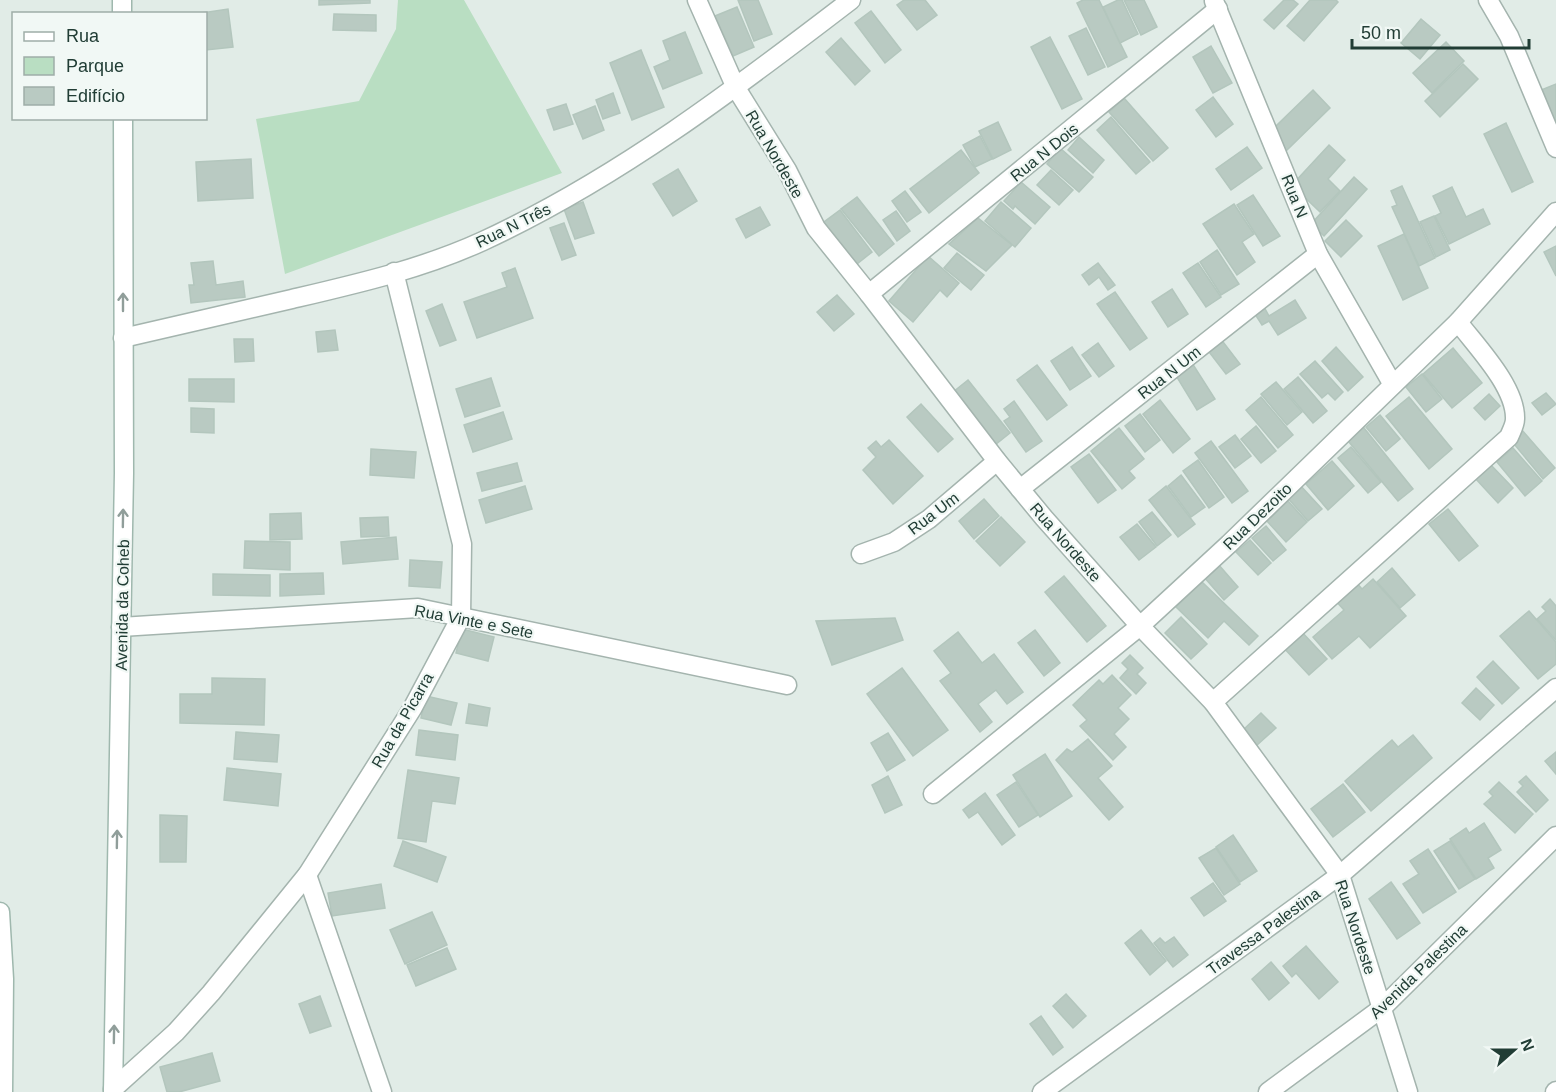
<svg xmlns="http://www.w3.org/2000/svg" width="1556" height="1092" viewBox="0 0 1556 1092" font-family="Helvetica,sans-serif">
<style>
.green{fill:#b9dec2}
.building{fill:#b9cac2;stroke:#b3c6bd;stroke-width:1.5}
.lines{fill:none;stroke-linecap:round;stroke-linejoin:round}
.street-casing{stroke:#a4b4ae;stroke-width:21}
.secondary-casing{stroke:#9fb8ae;stroke-width:21}
.street{stroke:#fff;stroke-width:18}
.secondary{stroke:#fff;stroke-width:18}
.oneway{stroke:#909e9a}
.labels{text-anchor:middle;stroke-width:4.5;stroke-linejoin:round;paint-order:stroke}
.street-label{font-size:16px;fill:#213d35;stroke:#f1f8f5}
</style>
<rect width="100%" height="100%" fill="#e1ece7"/>
<polygon class="green" points="398,0 464,0 562,173 285,274 256,119 359,101 396,29"/>
<g class="building">
<polygon points="319,0 370,0 370,3 319,5"/>
<polygon points="738,0 758,0 772,34 754,41"/>
<polygon points="904,0 925,0 937,15 917,30 897,5"/>
<polygon points="1083,0 1099,0 1127,57 1108,67 1077,3"/>
<polygon points="1118,0 1122,0 1138,34 1120,43 1103,7"/>
<polygon points="1124,0 1144,0 1157,27 1141,35"/>
<polygon points="1284,0 1293,0 1298,4 1274,29 1264,20"/>
<polygon points="1310,0 1336,0 1338,2 1304,41 1287,26"/>
<polygon points="737,7 754,47 733,56 715,16"/>
<polygon points="228,9 233,47 206,50 206,14 195,14"/>
<polygon points="871,11 901,50 885,63 855,23"/>
<polygon points="334,14 376,15 376,31 333,30"/>
<polygon points="1421,19 1440,35 1420,59 1401,43"/>
<polygon points="1086,28 1105,67 1088,75 1069,36"/>
<polygon points="685,32 702,73 663,89 654,67 670,60 663,41"/>
<polygon points="1050,37 1082,99 1062,109 1031,47"/>
<polygon points="841,38 870,71 855,85 826,52"/>
<polygon points="1446,42 1464,61 1432,93 1413,73"/>
<polygon points="1211,46 1232,83 1213,93 1193,57"/>
<polygon points="641,50 664,107 632,120 610,63"/>
<polygon points="1463,64 1478,79 1440,117 1425,101"/>
<polygon points="1556,84 1556,128 1539,91"/>
<polygon points="1313,90 1330,108 1286,151 1275,127"/>
<polygon points="613,93 620,113 603,119 596,100"/>
<polygon points="1213,97 1233,124 1216,137 1196,110"/>
<polygon points="1124,98 1168,148 1153,161 1109,112"/>
<polygon points="566,104 573,124 554,130 547,110"/>
<polygon points="595,106 604,130 583,139 573,115"/>
<polygon points="1111,117 1150,162 1136,174 1097,130"/>
<polygon points="998,122 1011,150 993,159 979,131"/>
<polygon points="1506,123 1533,182 1512,192 1484,134"/>
<polygon points="980,136 992,159 975,167 963,145"/>
<polygon points="1079,137 1104,160 1093,173 1068,150"/>
<polygon points="1329,145 1345,160 1328,179 1340,191 1320,212 1292,185"/>
<polygon points="1247,147 1262,168 1231,190 1216,169"/>
<polygon points="1060,148 1093,177 1079,192 1047,164"/>
<polygon points="961,150 979,173 929,213 910,189"/>
<polygon points="251,159 253,198 198,201 196,162"/>
<polygon points="678,169 697,201 673,216 653,184"/>
<polygon points="1051,170 1073,190 1059,205 1037,185"/>
<polygon points="1354,177 1367,189 1324,236 1311,224"/>
<polygon points="1021,182 1050,207 1035,224 1015,206 1013,209 1004,201"/>
<polygon points="1402,186 1435,258 1419,266 1392,207 1397,205 1391,191"/>
<polygon points="1452,187 1466,217 1483,209 1490,224 1449,244 1435,216 1441,213 1433,196"/>
<polygon points="905,191 921,212 907,222 892,201"/>
<polygon points="1253,195 1280,236 1263,246 1237,205"/>
<polygon points="857,197 894,244 879,256 841,209"/>
<polygon points="583,202 594,233 575,239 564,209"/>
<polygon points="1001,202 1031,228 1015,247 985,221"/>
<polygon points="1234,204 1254,234 1242,242 1255,262 1237,275 1203,224"/>
<polygon points="760,207 770,225 746,238 736,219"/>
<polygon points="840,210 872,252 857,264 824,222"/>
<polygon points="896,211 910,231 897,241 883,220"/>
<polygon points="1434,216 1450,250 1436,257 1420,222"/>
<polygon points="978,218 1012,245 986,271 949,244"/>
<polygon points="1346,220 1362,236 1341,257 1325,241"/>
<polygon points="564,223 576,255 562,260 550,228"/>
<polygon points="1404,234 1428,288 1403,300 1378,246"/>
<polygon points="1556,246 1556,276 1544,252"/>
<polygon points="1217,250 1239,284 1221,295 1200,262"/>
<polygon points="957,253 984,275 971,290 944,268"/>
<polygon points="928,256 959,283 947,297 940,290 913,322 889,301"/>
<polygon points="213,261 216,285 243,281 245,297 191,303 189,285 194,285 191,263"/>
<polygon points="1098,263 1115,285 1108,290 1099,277 1089,285 1082,275"/>
<polygon points="1198,263 1221,297 1206,307 1183,273"/>
<polygon points="515,268 533,318 477,338 464,302 507,287 502,273"/>
<polygon points="1172,289 1188,314 1168,327 1152,302"/>
<polygon points="1115,292 1147,338 1130,350 1097,304"/>
<polygon points="837,295 854,314 834,331 817,312"/>
<polygon points="1295,300 1306,318 1278,335 1269,321 1262,325 1253,311 1263,305 1269,316"/>
<polygon points="442,304 456,340 440,346 426,311"/>
<polygon points="335,330 338,350 318,352 316,332"/>
<polygon points="1220,338 1240,364 1226,374 1206,348"/>
<polygon points="234,339 253,339 254,361 235,362"/>
<polygon points="1098,343 1114,366 1099,377 1082,355"/>
<polygon points="1072,347 1091,376 1070,390 1051,361"/>
<polygon points="1336,347 1363,377 1348,391 1322,361"/>
<polygon points="1453,348 1482,383 1452,408 1423,374"/>
<polygon points="1315,361 1343,392 1335,400 1328,393 1322,398 1300,374"/>
<polygon points="1192,363 1215,399 1197,410 1175,374"/>
<polygon points="1037,365 1067,405 1047,420 1017,380"/>
<polygon points="1422,374 1442,399 1426,412 1406,387"/>
<polygon points="1298,377 1327,411 1313,423 1284,389"/>
<polygon points="491,378 500,406 465,417 456,389"/>
<polygon points="189,379 234,379 234,402 189,401"/>
<polygon points="968,380 1010,433 995,445 953,392"/>
<polygon points="1276,382 1302,412 1287,425 1261,394"/>
<polygon points="1546,393 1556,404 1542,415 1532,403"/>
<polygon points="1489,394 1500,406 1485,420 1474,408"/>
<polygon points="1261,397 1293,435 1278,448 1246,410"/>
<polygon points="1409,397 1452,449 1429,469 1386,416"/>
<polygon points="1160,400 1190,439 1173,453 1143,414"/>
<polygon points="1014,401 1042,441 1026,452 1004,421 1010,417 1004,409"/>
<polygon points="921,404 953,439 938,452 907,417"/>
<polygon points="191,408 214,409 214,433 191,432"/>
<polygon points="503,412 512,439 473,452 464,425"/>
<polygon points="1140,414 1160,440 1145,452 1125,426"/>
<polygon points="1380,415 1400,439 1386,451 1366,427"/>
<polygon points="1360,423 1413,489 1398,501 1344,436"/>
<polygon points="1256,426 1276,451 1261,463 1241,439"/>
<polygon points="1119,428 1144,459 1129,471 1135,478 1122,489 1091,451"/>
<polygon points="1521,429 1555,468 1543,479 1510,439"/>
<polygon points="1235,435 1251,456 1235,468 1219,447"/>
<polygon points="889,440 923,476 893,504 863,470 876,457 868,448 876,441 881,447"/>
<polygon points="1211,441 1248,491 1232,503 1195,453"/>
<polygon points="1351,447 1381,482 1368,493 1338,458"/>
<polygon points="1513,448 1542,481 1525,496 1497,462"/>
<polygon points="371,449 416,452 414,478 370,475"/>
<polygon points="1089,454 1116,490 1098,503 1071,467"/>
<polygon points="1198,460 1224,497 1209,508 1183,471"/>
<polygon points="1332,461 1354,486 1328,510 1306,484"/>
<polygon points="517,463 522,481 482,491 477,473"/>
<polygon points="1490,464 1513,488 1498,503 1475,478"/>
<polygon points="1181,475 1205,507 1191,517 1168,486"/>
<polygon points="1299,484 1322,509 1308,521 1286,496"/>
<polygon points="525,486 532,509 486,523 479,500"/>
<polygon points="1166,486 1195,524 1178,537 1149,500"/>
<polygon points="984,499 999,516 974,539 959,521"/>
<polygon points="1288,501 1307,522 1286,542 1267,521"/>
<polygon points="1448,509 1478,546 1459,561 1429,524"/>
<polygon points="1152,512 1171,535 1157,546 1139,522"/>
<polygon points="301,513 302,539 270,540 270,514"/>
<polygon points="388,517 389,536 361,537 360,518"/>
<polygon points="1001,517 1025,542 1000,566 976,541"/>
<polygon points="1137,524 1156,547 1139,560 1120,537"/>
<polygon points="1266,526 1286,550 1273,561 1252,538"/>
<polygon points="396,537 398,559 343,564 341,542"/>
<polygon points="1250,540 1271,563 1258,575 1236,552"/>
<polygon points="245,541 290,542 290,570 244,568"/>
<polygon points="410,560 442,562 440,588 409,586"/>
<polygon points="1218,564 1238,587 1224,600 1204,577"/>
<polygon points="1392,568 1415,595 1400,608 1377,582"/>
<polygon points="323,573 324,594 280,596 280,574"/>
<polygon points="213,574 270,575 270,596 213,595"/>
<polygon points="1064,576 1106,626 1087,642 1045,592"/>
<polygon points="1373,579 1406,616 1370,648 1359,636 1332,659 1313,637 1344,610 1335,600 1356,582 1362,589"/>
<polygon points="1201,581 1258,636 1249,645 1224,621 1208,638 1176,607"/>
<polygon points="1550,599 1556,606 1556,640 1537,619 1546,611 1542,607"/>
<polygon points="1529,611 1556,642 1556,664 1538,679 1500,636"/>
<polygon points="1181,617 1207,644 1191,659 1165,633"/>
<polygon points="895,618 903,640 832,665 816,621"/>
<polygon points="462,629 494,637 488,661 456,653"/>
<polygon points="1035,630 1060,663 1044,676 1018,643"/>
<polygon points="1300,630 1327,659 1309,675 1282,646"/>
<polygon points="958,632 982,663 994,654 1023,692 1007,704 996,690 978,704 992,722 980,732 940,681 951,673 934,651"/>
<polygon points="1130,655 1143,668 1137,674 1146,683 1136,694 1120,678 1128,669 1122,663"/>
<polygon points="1493,661 1519,688 1502,704 1477,677"/>
<polygon points="902,668 948,730 913,756 867,694"/>
<polygon points="1112,675 1131,695 1118,708 1129,719 1114,734 1126,747 1113,760 1080,726 1087,720 1073,705 1099,680 1103,684"/>
<polygon points="212,678 265,679 264,725 180,723 180,694 212,694"/>
<polygon points="1476,688 1494,705 1480,720 1462,703"/>
<polygon points="426,696 457,703 451,725 421,718"/>
<polygon points="469,704 490,708 487,726 466,723"/>
<polygon points="1261,713 1276,728 1256,746 1242,731"/>
<polygon points="419,730 458,735 455,760 416,755"/>
<polygon points="236,732 279,735 277,762 234,759"/>
<polygon points="888,733 905,760 887,771 871,743"/>
<polygon points="1413,735 1432,758 1371,811 1345,781 1392,740 1398,747"/>
<polygon points="1088,739 1112,766 1098,778 1123,807 1109,820 1056,760 1067,749 1072,752"/>
<polygon points="1556,752 1556,774 1545,761"/>
<polygon points="1045,754 1072,796 1040,817 1013,775"/>
<polygon points="227,768 281,774 278,806 224,800"/>
<polygon points="408,770 459,778 455,804 432,801 426,842 398,838"/>
<polygon points="888,776 902,805 885,813 872,785"/>
<polygon points="1526,776 1548,800 1536,812 1517,792 1523,786 1519,782"/>
<polygon points="1016,782 1038,815 1019,827 997,795"/>
<polygon points="1499,782 1533,814 1515,833 1484,804 1493,796 1489,792"/>
<polygon points="1343,784 1365,812 1333,837 1311,809"/>
<polygon points="985,793 1015,835 1002,845 978,812 969,818 963,810"/>
<polygon points="160,815 187,816 186,862 160,862"/>
<polygon points="1484,823 1501,850 1488,858 1494,868 1476,879 1450,839 1466,828 1469,833"/>
<polygon points="1233,835 1257,871 1240,882 1216,847"/>
<polygon points="403,841 446,857 437,882 394,866"/>
<polygon points="1450,841 1475,879 1459,889 1434,851"/>
<polygon points="1216,848 1240,884 1224,895 1199,858"/>
<polygon points="1428,849 1456,892 1423,913 1403,884 1419,874 1410,861"/>
<polygon points="1391,882 1420,923 1397,939 1369,899"/>
<polygon points="1213,883 1226,901 1204,916 1191,898"/>
<polygon points="381,884 385,908 332,916 328,893"/>
<polygon points="432,912 447,945 405,964 390,930"/>
<polygon points="1141,930 1166,961 1150,975 1125,943"/>
<polygon points="1174,937 1188,955 1173,967 1154,943 1160,938 1165,943"/>
<polygon points="1306,946 1338,982 1319,999 1296,973 1292,977 1283,966"/>
<polygon points="447,948 456,969 416,986 407,965"/>
<polygon points="1271,962 1289,983 1269,1000 1252,979"/>
<polygon points="1066,994 1086,1016 1073,1028 1053,1006"/>
<polygon points="320,996 331,1026 310,1033 299,1004"/>
<polygon points="1041,1016 1063,1047 1053,1055 1030,1024"/>
<polygon points="212,1053 220,1081 179,1092 167,1092 160,1067"/>
</g>
<g class="lines">
<g class="street-casing">
<g id="street">
<polyline points="697,0 736,88 787,170 816,228 869,294 997,461 1044,518 1140,626 1213,702 1340,875 1408,1092"/>
<polyline points="1488,0 1509,36 1556,148"/>
<polyline points="1214,1 1318,254 1393,385"/>
<polyline points="869,294 1218,9"/>
<path d="M123 338C179 325 236 312 292 299 356 284 422 269 483 241 617 179 735 89 851 0"/>
<polyline points="1020,489 1318,254"/>
<polyline points="861,554 894,542 929,519 997,461"/>
<polyline points="121,627 418,608 787,685"/>
<path d="M1213 702 1509 437C1511 432 1515 425 1515 419 1516 387 1477 347 1458 322"/>
<polyline points="933,794 1140,626 1229,544 1458,322 1556,212"/>
<polyline points="307,875 382,1092"/>
<polyline points="113,1089 176,1032 211,993 307,875 412,709 461,617 462,544 394,272"/>
<polyline points="1042,1092 1340,875 1556,688"/>
<polyline points="1268,1092 1382,1008 1556,836"/>
<polyline points="1555,1092 1556,1091"/>
</g>
</g>
<g class="secondary-casing">
<g id="secondary">
<polyline points="122,0 122,14"/>
<polyline points="0,912 4,979 3,1092"/>
<polyline points="113,1092 124,473 123,118"/>
</g>
</g>
<use href="#street" class="street"/>
<use href="#secondary" class="secondary"/>
</g>
<defs><path id="oneway-shaft" d="M-6 0H5M1.5-3L5.5 0L1.5 3" fill="none" stroke-width="1.6" stroke-linecap="round" stroke-linejoin="round" transform="scale(1.5)"/></defs>
<g class="oneway">
<use href="#oneway-shaft" transform="translate(123 302) rotate(-90)"/>
<use href="#oneway-shaft" transform="translate(123 518) rotate(-89)"/>
<use href="#oneway-shaft" transform="translate(117 839) rotate(-89)"/>
<use href="#oneway-shaft" transform="translate(114 1034) rotate(-89)"/>
</g>
<g class="labels">
<g class="street-label">
<text transform="translate(1044 152) rotate(-39)" y="6">Rua N Dois</text>
<text transform="translate(775 154) rotate(60)" y="6">Rua Nordeste</text>
<text transform="translate(1295 196) rotate(68)" y="6">Rua N</text>
<text transform="translate(513 225) rotate(-26)" y="6">Rua N Três</text>
<text transform="translate(1169 372) rotate(-38)" y="6">Rua N Um</text>
<text transform="translate(933 513) rotate(-37)" y="6">Rua Um</text>
<text transform="translate(1257 516) rotate(-44)" y="6">Rua Dezoito</text>
<text transform="translate(1066 542) rotate(49)" y="6">Rua Nordeste</text>
<text transform="translate(122 605) rotate(-89)" y="6">Avenida da Coheb</text>
<text transform="translate(474 621) rotate(11)" y="6">Rua Vinte e Sete</text>
<text transform="translate(402 720) rotate(-60)" y="6">Rua da Picarra</text>
<text transform="translate(1356 927) rotate(72)" y="6">Rua Nordeste</text>
<text transform="translate(1263 931) rotate(-36)" y="6">Travessa Palestina</text>
<text transform="translate(1418 971) rotate(-44)" y="6">Avenida Palestina</text>
</g>
</g>
<rect x="12" y="12" width="195" height="108" fill="#f1f8f5" stroke="#9eada8" stroke-width="1.5"/>
<rect x="24" y="32" width="30" height="9" fill="#ffffff" stroke="#9eada8" stroke-width="1.5"/>
<text x="66" y="42" font-size="18" fill="#213d35">Rua</text>
<rect x="24" y="57" width="30" height="18" fill="#b9dec2" stroke="#9eada8" stroke-width="1.5"/>
<text x="66" y="72" font-size="18" fill="#213d35">Parque</text>
<rect x="24" y="87" width="30" height="18" fill="#b9cac2" stroke="#9eada8" stroke-width="1.5"/>
<text x="66" y="102" font-size="18" fill="#213d35">Edifício</text>
<g transform="translate(1514 1050) rotate(69)" stroke="#f1f8f5" stroke-width="4.5" paint-order="stroke">
<path d="M0-4.5L10 22L0 15L-10 22Z" fill="#213d35"/>
<text y="-9" font-size="16" font-weight="bold" text-anchor="middle" fill="#213d35">N</text>
</g>
<path d="M1352 39v9h177v-9" fill="none" stroke="#213d35" stroke-width="3"/>
<text x="1361" y="39" font-size="18" fill="#213d35" stroke="#f1f8f5" stroke-width="4.5" paint-order="stroke">50 m</text>
</svg>
